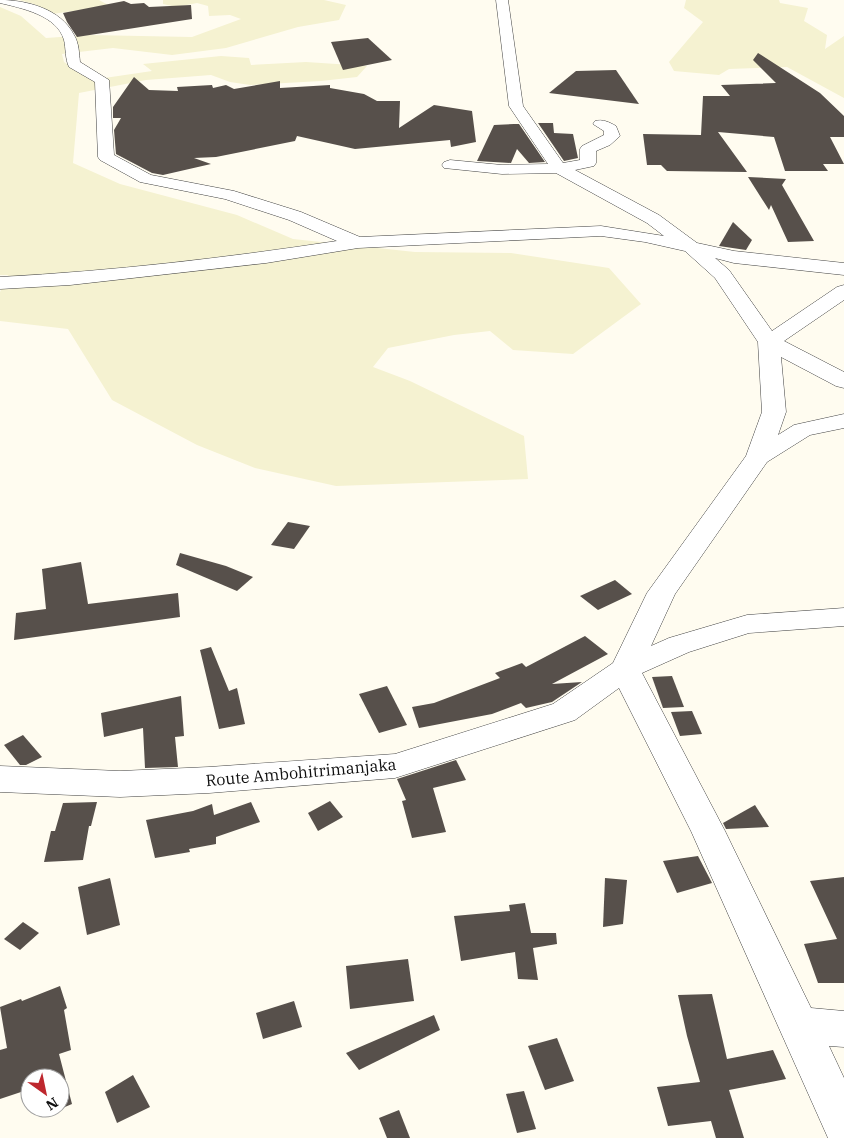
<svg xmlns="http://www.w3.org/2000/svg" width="844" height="1138" viewBox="0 0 844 1138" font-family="'IBM Plex Serif',serif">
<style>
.farmland{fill:#f5f2d1}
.building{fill:#57504b}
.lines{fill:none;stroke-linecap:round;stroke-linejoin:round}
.minor-casing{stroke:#424242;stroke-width:1}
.minor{fill:#fff;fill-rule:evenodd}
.labels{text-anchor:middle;stroke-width:5;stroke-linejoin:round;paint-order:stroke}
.street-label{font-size:16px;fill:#0f0f0f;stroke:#fff}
</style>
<rect width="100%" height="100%" fill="#fffcf0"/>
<g class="farmland">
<polygon points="19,0 99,0 110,6 52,14 34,4"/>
<polygon points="163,0 324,0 346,5 339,20 298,27 226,48 172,55 113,48 62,54 64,62 91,80 152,71 143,64 221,56 249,58 251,65 306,62 367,66 357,77 321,81 250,85 230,82 211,75 146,80 79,93 73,163 120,184 237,215 293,239 415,252 511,253 609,268 641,304 573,354 513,350 490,331 454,335 388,348 373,367 410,381 524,436 528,479 336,486 255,468 197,445 112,400 68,329 0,321 0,292 8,275 0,275 0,7 21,16 46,38 89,35 192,37 241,19 230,15 209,16 208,6 197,3 176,7 163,4"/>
<polygon points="686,0 779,0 780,3 808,8 804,21 827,35 825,49 844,36 844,98 787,67 729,69 719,75 674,71 669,62 703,22 684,8"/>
</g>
<g class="building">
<polygon points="124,1 131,4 144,3 149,7 191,5 192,19 77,37 67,22 63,13"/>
<polygon points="368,38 392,60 343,70 331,42"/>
<polygon points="758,53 820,93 844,116 844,137 830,137 844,164 823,164 828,171 785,171 774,137 718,132 747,172 667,171 661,165 647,165 643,134 701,135 703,96 730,96 721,85 776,83 753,60"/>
<polygon points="616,70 639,104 549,93 576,71"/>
<polygon points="134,77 149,90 178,91 177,87 212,85 213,88 226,85 234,89 280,81 280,88 330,85 330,88 364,94 377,101 400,101 399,128 434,105 472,111 476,142 451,147 450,140 355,149 297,136 295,141 216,157 194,158 211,164 163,175 152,173 116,154 114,130 121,118 113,118 113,107"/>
<polygon points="538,123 553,123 554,133 573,134 578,158 564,161"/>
<polygon points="514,124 519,124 545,162 529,163 517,149 511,163 477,161 494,125"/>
<polygon points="748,177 786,179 782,185 814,241 788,242 771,205 769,210"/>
<polygon points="733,222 752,240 746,250 719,246"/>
<polygon points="288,522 310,526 294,549 271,545"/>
<polygon points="180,553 226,566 253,577 237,591 176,565"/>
<polygon points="81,562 88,604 178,593 180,617 14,640 16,613 46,609 42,569"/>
<polygon points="615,580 632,594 598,610 580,596"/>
<polygon points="585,636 608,654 552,684 582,682 552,702 526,708 521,703 492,714 419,728 412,707 434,703 500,678 495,673 522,663 526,667"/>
<polygon points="211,647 229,691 237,688 245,724 219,729 200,650"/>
<polygon points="672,676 684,707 663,708 652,677"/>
<polygon points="387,686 407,725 379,733 359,694"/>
<polygon points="181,696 184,736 175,737 178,767 145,768 143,728 104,737 101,713"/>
<polygon points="692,711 702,734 680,736 671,712"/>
<polygon points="23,735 42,757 26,765 20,765 4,745"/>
<polygon points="456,760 466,780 433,788 446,832 412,838 402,801 406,800 397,779"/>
<polygon points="330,801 343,817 318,831 308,813"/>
<polygon points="97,802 91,826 89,826 83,860 44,862 51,831 55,831 63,803"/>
<polygon points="251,802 260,822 216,837 216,844 189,849 190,852 155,858 146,820 193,811 212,804 214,815"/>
<polygon points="755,805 769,827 726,829 723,823"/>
<polygon points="698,856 712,883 677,893 663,861"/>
<polygon points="844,877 844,983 818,983 804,944 837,939 810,881"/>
<polygon points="110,878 120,925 87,935 78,887"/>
<polygon points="605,878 627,880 623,924 603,927"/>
<polygon points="525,903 531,933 556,933 557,944 533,948 538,980 518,979 515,952 461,961 454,916 510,911 509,905"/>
<polygon points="23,922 39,933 20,950 4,939"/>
<polygon points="408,959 414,1001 350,1009 346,966"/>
<polygon points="60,986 67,1008 64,1010 71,1050 59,1054 72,1104 41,1117 39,1108 60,1108 60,1078 30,1078 30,1089 0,1099 0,1050 7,1048 0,1007 21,999 22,1001"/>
<polygon points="712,994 727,1059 773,1050 786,1079 729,1090 744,1138 716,1138 711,1121 668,1126 657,1087 700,1082 687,1036 678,995"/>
<polygon points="294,1001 302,1027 263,1039 256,1013"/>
<polygon points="434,1015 440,1030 359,1070 346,1053"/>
<polygon points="557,1038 574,1081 545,1090 528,1046"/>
<polygon points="133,1075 150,1107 117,1123 105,1092"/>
<polygon points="524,1091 536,1129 517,1133 506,1094"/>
<polygon points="399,1110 410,1138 387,1138 379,1118"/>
</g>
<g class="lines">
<g class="minor-casing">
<path id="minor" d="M0 0C27 0 61 9 74 35 79 43 79 53 80 62L109 80 114 155 151 175 234 191 301 212 360 237 601 226 664 236 647 223 556 173 502 174 444 168 442 165 444 162 450 160 502 165 548 164 509 106 496 0H508L523 106 563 163 580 160V149L582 146 604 135V131L593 124 595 121C603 119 609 122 616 126L620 136 610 145 596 151V163L594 166 575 170 659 215 697 243 734 251 844 263V275L734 263 715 258 729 270 772 331 837 287 844 285V300L784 341 844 372V388L836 386 781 357 786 412 778 435 794 425 844 414V428L810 435 767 462 675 594 651 646 669 638 747 615 844 608V626L749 633 689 652 642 673 725 831 811 1008 844 1011V1047L829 1046 844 1078V1138H828L691 831 619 688 575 720 395 778 209 793 120 797 0 792V766L120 771 209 767 395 754 553 704 613 663 647 593 746 456 762 412 758 342 715 278 685 251 645 242 601 236 358 248 266 263 70 285 0 289V277C113 271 225 258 337 241L289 220 225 199 140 182 100 160 98 157 95 82 69 67C65 59 66 48 64 40 57 15 21 8 0 3Z"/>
</g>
<use href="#minor" class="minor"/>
</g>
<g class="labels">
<g class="street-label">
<text transform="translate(301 772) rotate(-5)" y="6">Route Ambohitrimanjaka</text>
</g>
</g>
<g transform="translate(45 1093) rotate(147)"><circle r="24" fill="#ffffff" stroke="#9f9f9f"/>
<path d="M0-4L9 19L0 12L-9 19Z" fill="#be272e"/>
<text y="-8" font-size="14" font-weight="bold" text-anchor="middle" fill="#0f0f0f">N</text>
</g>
</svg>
